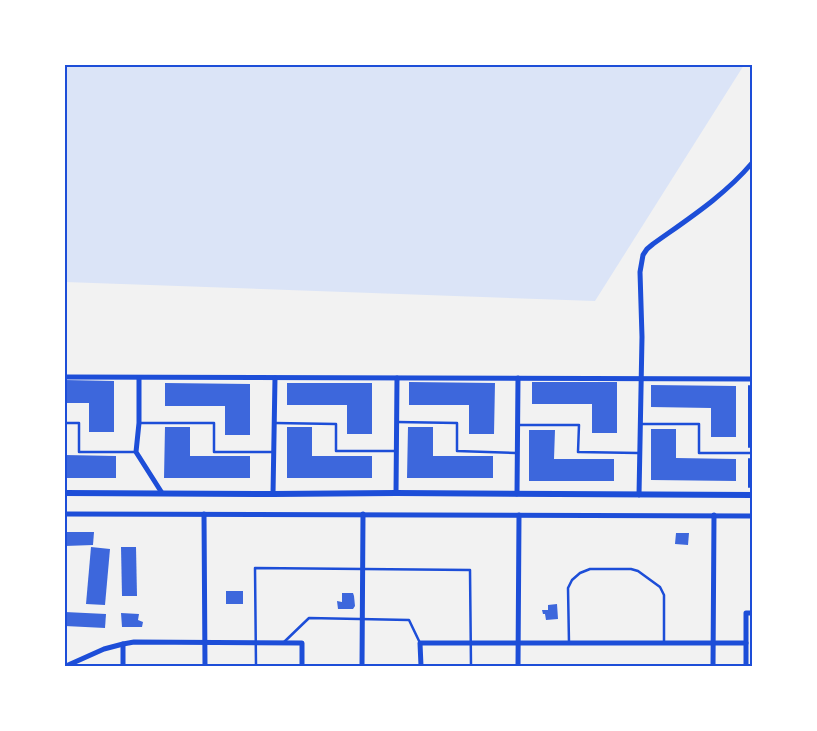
<svg xmlns="http://www.w3.org/2000/svg" width="817" height="731" viewBox="0 0 817 731" font-family="Ubuntu,sans-serif">
<style>
.green{fill:#dbe4f7}
.building{fill:#3d67dc}
.lines{fill:none;stroke-linecap:round;stroke-linejoin:round}
.path{stroke:#1d4ed8;stroke-width:2}
.service{stroke:#1d4ed8;stroke-width:2.5}
.minor{stroke:#1d4ed8;stroke-width:5}
.tertiary{stroke:#1d4ed8;stroke-width:6}
.neatline{fill:none;stroke:#1d4ed8;stroke-width:2}
</style>
<rect width="100%" height="100%" fill="#f2f2f2"/>
<polygon class="green" points="65,65 744,65 595,301 65,282"/>
<g class="building">
<polygon points="65,380 114,381 114,432 89,432 89,403 65,403"/>
<polygon points="409,382 495,383 494,434 469,434 469,405 409,405"/>
<polygon points="532,382 617,382 617,433 592,433 592,404 532,404"/>
<polygon points="165,383 250,384 250,435 225,435 225,406 165,406"/>
<polygon points="287,383 372,383 372,434 347,434 347,405 287,405"/>
<polygon points="651,385 736,386 736,437 711,437 711,408 651,407"/>
<polygon points="165,427 190,427 190,456 250,456 250,478 164,478"/>
<polygon points="287,427 312,427 312,456 372,456 372,478 287,478"/>
<polygon points="408,427 433,427 433,456 493,456 493,478 407,478"/>
<polygon points="651,429 676,429 676,458 736,459 736,481 651,480"/>
<polygon points="529,430 555,430 554,459 614,459 614,481 529,481"/>
<polygon points="65,455 116,456 116,478 65,478"/>
<polygon points="65,532 94,532 93,545 65,546"/>
<polygon points="676,533 689,533 688,545 675,544"/>
<polygon points="91,547 110,549 105,605 86,604"/>
<polygon points="121,547 136,547 137,596 122,596"/>
<rect x="226" y="591" width="17" height="13"/>
<polygon points="342,593 353,593 354,596 355,606 353,609 338,609 337,601 342,602"/>
<polygon points="557,604 558,619 546,620 545,614 543,614 542,610 548,610 548,605"/>
<polygon points="65,612 106,614 105,628 65,626"/>
<polygon points="121,613 139,614 138,620 143,622 142,627 122,627"/>
</g>
<g class="lines">
<g class="path">
<polyline points="749,386 749,447"/>
<polyline points="749,459 749,487"/>
</g>
<g class="service">
<polyline points="397,422 457,423 457,451 516,453"/>
<polyline points="65,423 79,423 79,452 135,452"/>
<polyline points="140,423 214,423 214,452 273,452"/>
<polyline points="275,423 336,424 336,451 396,451"/>
<polyline points="640,424 699,424 699,453 752,453"/>
<polyline points="518,425 579,425 578,452 638,453"/>
<polyline points="283,643 309,618 409,620 420,643"/>
<polyline points="569,643 568,588 572,580 580,573 590,569 631,569 638,571 660,587 664,595 664,642"/>
<polyline points="256,666 255,568 470,570 471,666"/>
</g>
<g class="minor">
<polyline points="65,377 752,379"/>
<polyline points="139,378 139,423 136,452 162,493"/>
<polyline points="396,493 397,378"/>
<polyline points="273,494 275,378"/>
<polyline points="517,494 518,378"/>
<path d="M639 495 642 337 640 272 643 255 647 249 653 244C688 219 724 196 752 163"/>
<polyline points="65,514 752,516"/>
<polyline points="204,514 205,666"/>
<polyline points="123,644 123,666"/>
<polyline points="66,666 104,649 123,644 134,642 302,643 302,666"/>
<polyline points="362,666 363,514"/>
<polyline points="421,666 420,643 746,643"/>
<polyline points="518,666 519,515"/>
<polyline points="713,666 714,515"/>
<polyline points="746,666 746,613 752,613"/>
</g>
<polyline class="tertiary" points="65,493 273,494 396,493 752,495"/>
</g>
<rect width="817" height="731" fill="none" stroke="#ffffff" stroke-width="132"/>
<rect x="66" y="66" width="685" height="599" class="neatline"/>
</svg>
